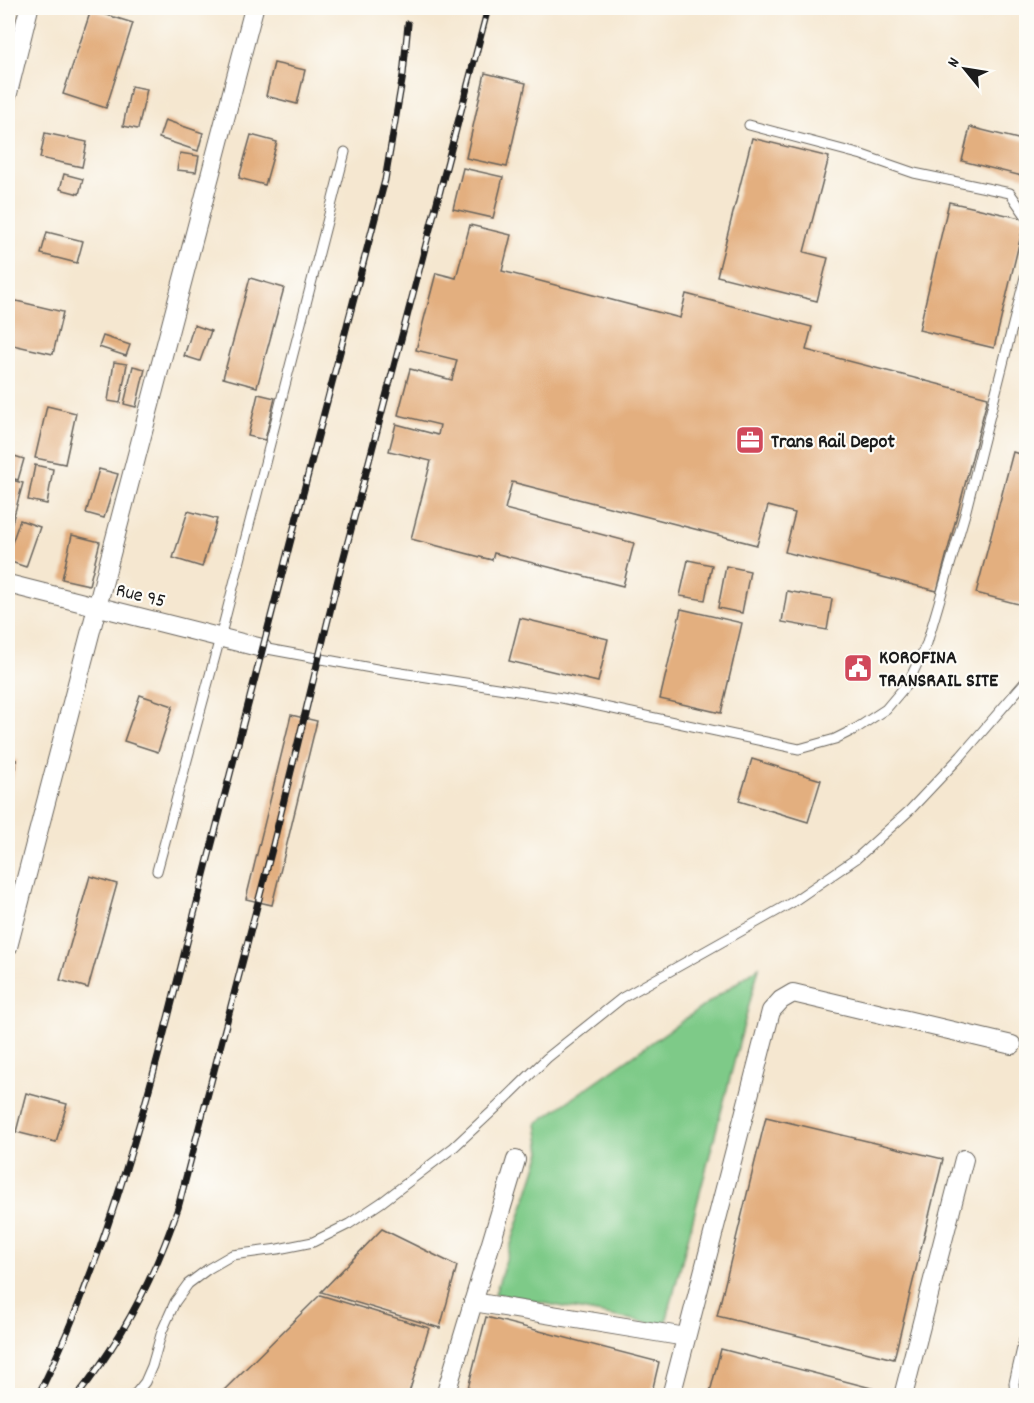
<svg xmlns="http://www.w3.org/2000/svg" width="1034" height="1403" viewBox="0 0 1034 1403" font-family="Dekko,sans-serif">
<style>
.green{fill:#7eca88;stroke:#4d7352;stroke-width:1.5}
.building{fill:#e3af7f}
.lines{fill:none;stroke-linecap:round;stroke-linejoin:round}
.lane-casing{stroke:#68635b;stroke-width:11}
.street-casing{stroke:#68635b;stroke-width:20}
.lane{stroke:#fff;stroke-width:9}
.street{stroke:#fff;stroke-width:18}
.rail-casing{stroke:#1c1c1c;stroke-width:7}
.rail{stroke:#fdfcf7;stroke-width:4.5;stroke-dasharray:14;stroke-linecap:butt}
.labels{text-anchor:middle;stroke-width:4.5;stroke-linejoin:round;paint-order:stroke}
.poi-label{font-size:20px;font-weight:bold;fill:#1c1c1c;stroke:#fdfcf7;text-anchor:start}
.street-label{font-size:20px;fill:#1c1c1c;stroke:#fdfcf7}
</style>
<rect width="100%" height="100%" fill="#fdfcf7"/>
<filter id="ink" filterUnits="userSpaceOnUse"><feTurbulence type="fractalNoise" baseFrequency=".0167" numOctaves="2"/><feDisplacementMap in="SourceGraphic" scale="12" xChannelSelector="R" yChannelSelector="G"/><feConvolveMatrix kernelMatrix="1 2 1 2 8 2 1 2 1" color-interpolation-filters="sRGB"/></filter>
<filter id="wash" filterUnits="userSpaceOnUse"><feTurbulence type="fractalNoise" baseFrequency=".008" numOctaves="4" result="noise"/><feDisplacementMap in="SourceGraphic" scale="24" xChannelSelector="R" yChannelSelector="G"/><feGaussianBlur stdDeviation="1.35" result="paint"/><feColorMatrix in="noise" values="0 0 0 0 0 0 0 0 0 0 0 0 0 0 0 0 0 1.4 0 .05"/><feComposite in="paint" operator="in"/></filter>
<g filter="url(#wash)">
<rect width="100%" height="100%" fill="#f5e7d0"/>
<polygon class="green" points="759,967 665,1326 495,1294 541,1152 537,1123"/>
<g id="blocks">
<g class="building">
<polygon points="91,10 133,23 106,108 63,94"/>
<polygon points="274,63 305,70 297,104 266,96"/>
<polygon points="485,73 526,83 507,167 466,158"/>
<polygon points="131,86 147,89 138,129 123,126"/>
<polygon points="165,120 203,133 198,151 159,138"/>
<polygon points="970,127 1026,141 1026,177 962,161"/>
<polygon points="45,133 87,142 82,167 40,158"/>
<polygon points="251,135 277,142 265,185 239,178"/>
<polygon points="752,138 829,157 804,252 828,258 817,301 717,276"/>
<polygon points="180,153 199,156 196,172 177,170"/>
<polygon points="463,168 503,177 493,218 453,209"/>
<polygon points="64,174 83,179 79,194 60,189"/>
<polygon points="949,202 1025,219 994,348 919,330"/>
<polygon points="470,225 511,235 502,271 680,318 686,294 812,327 806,350 988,397 937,591 785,552 795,513 768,506 757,545 512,482 505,509 634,543 623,586 494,553 492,560 411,539 431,461 389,451 396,424 438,435 440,425 398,415 410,369 452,380 457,360 416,350 436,273 456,278"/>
<polygon points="47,232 83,241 77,263 41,254"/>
<polygon points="250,278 284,288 257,387 223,378"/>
<polygon points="8,299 63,312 53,354 8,344"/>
<polygon points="194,325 211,331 200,361 184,356"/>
<polygon points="103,336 130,345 126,356 99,347"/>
<polygon points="114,362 127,364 120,403 108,401"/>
<polygon points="133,366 145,369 136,407 124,404"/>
<polygon points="258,394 275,398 265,440 248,436"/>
<polygon points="47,406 76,413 65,464 35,458"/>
<polygon points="1013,452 1026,456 1026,606 976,593"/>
<polygon points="8,454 24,459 18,480 8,477"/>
<polygon points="35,465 53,469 47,504 28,500"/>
<polygon points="99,469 118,474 104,518 86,513"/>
<polygon points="8,479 23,483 8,537"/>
<polygon points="188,511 217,519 202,567 173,558"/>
<polygon points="20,520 40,527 26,567 8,561 8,554"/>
<polygon points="72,535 100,542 89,585 62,579"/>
<polygon points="688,560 712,565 705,600 680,596"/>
<polygon points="726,566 750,571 742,613 718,608"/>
<polygon points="787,591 832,599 827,630 782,622"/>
<polygon points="681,609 742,623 721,713 660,699"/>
<polygon points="520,618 608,639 598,682 509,661"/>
<polygon points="140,695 173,706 158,752 124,741"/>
<polygon points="291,715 317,721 272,905 246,899"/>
<polygon points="8,758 17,760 8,798"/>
<polygon points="752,759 821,780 808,822 739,801"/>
<polygon points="90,876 117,884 88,988 60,980"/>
<polygon points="26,1093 67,1104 56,1142 16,1132"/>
<polygon points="766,1117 943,1159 894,1359 717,1316"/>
<polygon points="382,1229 457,1266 440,1328 321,1292"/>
<polygon points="320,1295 429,1328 408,1396 218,1396"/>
<polygon points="486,1317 659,1362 651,1396 466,1396"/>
<polygon points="721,1349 879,1390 877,1396 709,1396"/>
</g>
</g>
</g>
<g filter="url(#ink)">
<use href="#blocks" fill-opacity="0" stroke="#68635b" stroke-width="1.5"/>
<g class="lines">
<g class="lane-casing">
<g id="lane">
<polyline points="749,125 862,155 914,173 1010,193 1026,216"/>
<polyline points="262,648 382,670 562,698 799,749 835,739 857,728 886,709 908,683 927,643 965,514 1026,273"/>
<polyline points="157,871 220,638 345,152"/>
<polyline points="132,1396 137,1392 145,1382 152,1366 162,1331 175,1302 188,1284 208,1269 232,1255 278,1249 313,1242 349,1224 382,1202 454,1147 500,1104 547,1058 622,998 791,903 857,858 910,810 961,756 1026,681"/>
<polyline points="1015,1396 1014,1383 1026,1331"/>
</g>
</g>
<g class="street-casing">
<g id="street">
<polyline points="8,93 29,8"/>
<polyline points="8,584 262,648"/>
<polyline points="8,947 254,8"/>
<polyline points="473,1302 686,1337"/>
<polyline points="445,1396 516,1160"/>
<polyline points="671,1396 771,1011 781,1000 793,993 1012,1045"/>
<polyline points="903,1396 964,1159"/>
</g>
</g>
<use href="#lane" class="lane"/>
<use href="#street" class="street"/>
<g class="rail-casing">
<g id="rail">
<path d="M38 1396C121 1228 161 1043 207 863 266 635 325 408 385 180L403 75 408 24"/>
<path d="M77 1396C122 1340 155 1276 178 1208L272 849 337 583 488 8"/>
</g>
</g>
<use href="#rail" class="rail"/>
</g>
</g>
<defs>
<g id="office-square" transform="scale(1.5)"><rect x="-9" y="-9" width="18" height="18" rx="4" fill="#d1495b" stroke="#fdfcf7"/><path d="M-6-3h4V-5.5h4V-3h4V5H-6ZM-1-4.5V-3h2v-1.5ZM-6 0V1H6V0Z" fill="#fff"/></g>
<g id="civic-square" transform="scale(1.5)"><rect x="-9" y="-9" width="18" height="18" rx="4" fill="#d1495b" stroke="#fdfcf7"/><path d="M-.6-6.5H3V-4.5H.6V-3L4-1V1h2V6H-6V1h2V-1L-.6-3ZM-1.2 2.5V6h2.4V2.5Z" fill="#fff"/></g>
</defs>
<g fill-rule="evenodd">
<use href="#office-square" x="750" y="440"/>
<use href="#civic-square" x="858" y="668"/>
</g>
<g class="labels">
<g class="poi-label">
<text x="771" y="447">Trans Rail Depot</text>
<text x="879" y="663">KOROFINA<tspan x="879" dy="23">TRANSRAIL SITE</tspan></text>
</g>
<g class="street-label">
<text transform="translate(141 594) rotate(14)" y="7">Rue 95</text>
</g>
</g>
<rect width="1034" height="1403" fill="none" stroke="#fdfcf7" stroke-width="30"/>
<g transform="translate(965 69) rotate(300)" stroke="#fdfcf7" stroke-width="4.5" paint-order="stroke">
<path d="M0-4.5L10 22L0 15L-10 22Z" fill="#1c1c1c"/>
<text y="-9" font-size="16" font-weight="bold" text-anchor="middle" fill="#1c1c1c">N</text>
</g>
</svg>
